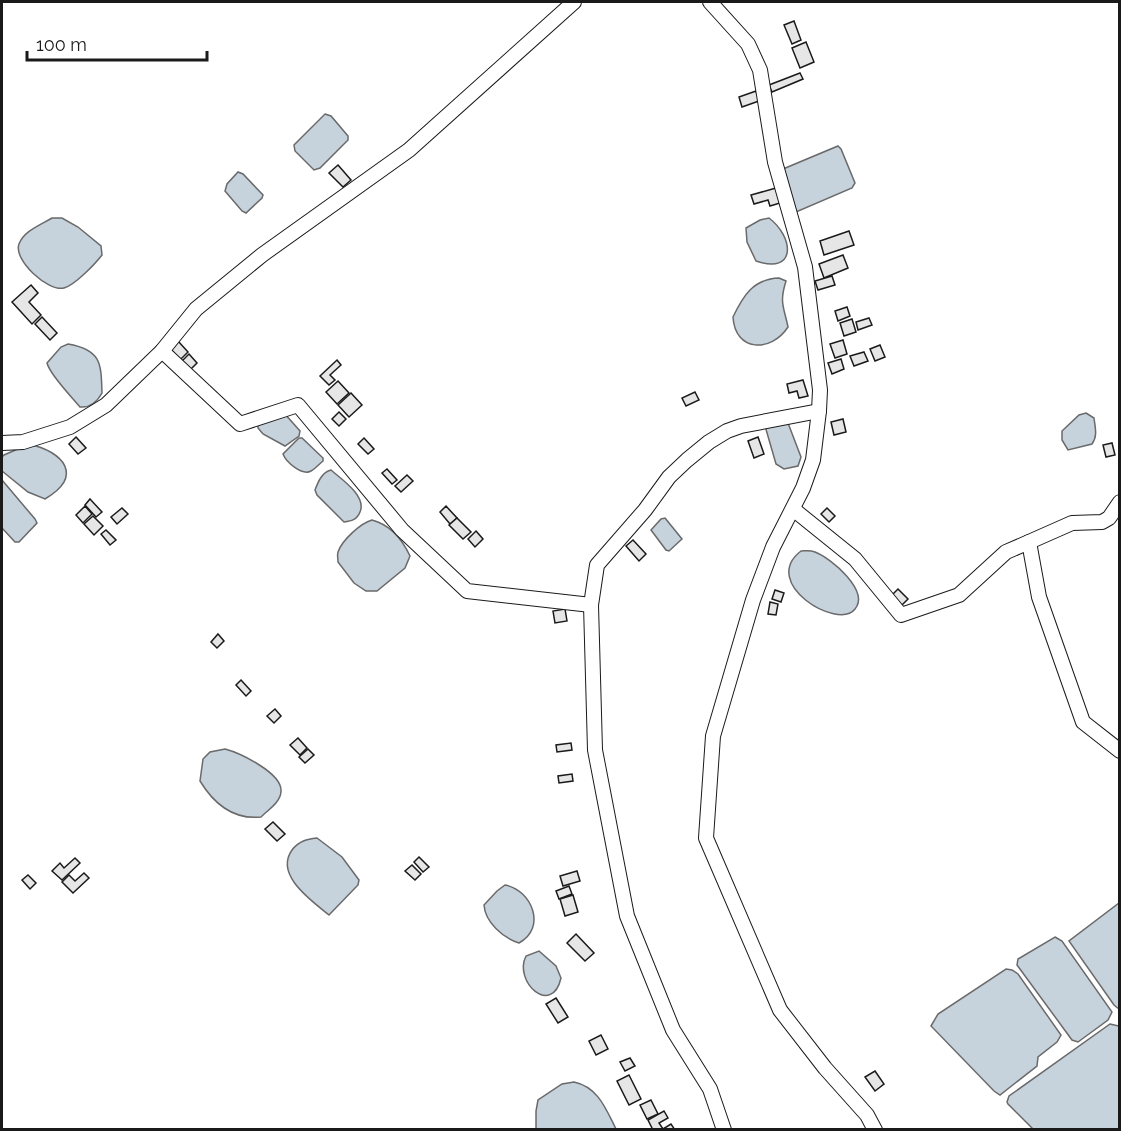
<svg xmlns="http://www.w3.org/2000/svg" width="1121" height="1131" viewBox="0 0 1121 1131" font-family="Raleway,sans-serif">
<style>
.water{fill:#c6d2dc;stroke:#6a6a6a;stroke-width:1.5}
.building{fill:#e6e6e6;stroke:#1a1a1a;stroke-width:1.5}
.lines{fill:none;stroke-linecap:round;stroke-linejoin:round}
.minor-casing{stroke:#1a1a1a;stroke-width:16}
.minor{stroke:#fff;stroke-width:14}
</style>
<rect width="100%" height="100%" fill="#fff"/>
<g class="water">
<polygon points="325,114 331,116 348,136 348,140 320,168 314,170 295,151 294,145"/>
<polygon points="838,146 841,149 855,183 852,188 796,212 783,169"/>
<polygon points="238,172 243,174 263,195 262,198 246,213 242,211 225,191 227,184"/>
<path d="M52 218H62L78 227 101 246 102 255C95 264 75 285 64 288 48 292 13 260 19 244 24 231 40 225 52 218Z"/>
<path d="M769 218C794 237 797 275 756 261L747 242 746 228 760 220Z"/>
<path d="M779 278 786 281C779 303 784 307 788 327 771 353 735 352 733 317 743 296 753 279 779 278Z"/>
<path d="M68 344C102 350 101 364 102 393 97 402 90 408 80 407 71 396 50 375 47 363L61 347Z"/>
<polygon points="284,413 300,431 299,436 285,446 263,434 258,428 258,424"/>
<path d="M1086 413 1094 418C1095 427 1098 436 1092 444L1068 450 1062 440V431L1079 415Z"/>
<polygon points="788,423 801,457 798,466 784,469 776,464 765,426"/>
<path d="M299 438H302L323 458V461C319 464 315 469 311 471 302 476 286 462 283 454Z"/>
<path d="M29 444C64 452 84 476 45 499L28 492 2 471V457L4 455Z"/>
<path d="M331 470C341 479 367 496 360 512 357 520 351 521 344 522L317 495 315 490C318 482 322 472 331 470Z"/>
<polygon points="2,480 35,519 37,523 19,542 15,542 2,528"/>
<polygon points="665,518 682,539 669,551 666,550 651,530 661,519"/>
<path d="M372 520C391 525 402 539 410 556L405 568 377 591H366L354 583 338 562C338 559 337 555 338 552 342 540 361 523 372 520Z"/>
<path d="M801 551C806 551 810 550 815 552 831 558 870 591 855 609 838 631 759 583 801 551Z"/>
<path d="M225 749C240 753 282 773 281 791 281 802 268 810 261 817 233 820 214 804 200 781L203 759 210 752Z"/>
<path d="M317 838 342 857 359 880 358 885 329 915C312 901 274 875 292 850 299 841 307 839 317 838Z"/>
<path d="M505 885C532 890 547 928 519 943 503 938 485 922 484 905L497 891Z"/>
<polygon points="1119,903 1119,1009 1114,1005 1069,941"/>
<polygon points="1055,937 1062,941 1112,1012 1108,1020 1078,1042 1072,1040 1017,965 1018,959"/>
<path d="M539 951 556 966 561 978C552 1017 513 982 526 956Z"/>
<polygon points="1006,969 1012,970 1018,974 1061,1035 1057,1042 1038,1057 1037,1066 1000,1095 994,1091 931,1026 938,1014"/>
<polygon points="1110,1024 1119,1026 1119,1129 1033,1129 1008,1104 1007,1102 1009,1096"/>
<path d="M574 1082C598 1087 606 1109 616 1129H536V1111L538 1100 562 1084Z"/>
</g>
<g class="building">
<polygon points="794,21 801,40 792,44 784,25"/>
<polygon points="806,42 814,62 800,68 792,48"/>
<polygon points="800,73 803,79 772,92 769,85"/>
<polygon points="756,91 759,101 742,107 739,97"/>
<polygon points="338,165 351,180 343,187 329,173"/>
<polygon points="776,188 780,203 770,206 768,200 754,204 751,195"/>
<polygon points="849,231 854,245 824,255 820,241"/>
<polygon points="843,255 848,268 824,278 819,264"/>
<polygon points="832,276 835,285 818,290 815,281"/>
<polygon points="31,285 38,293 29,302 41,315 32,324 12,302"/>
<polygon points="847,307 850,316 838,321 835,311"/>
<polygon points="42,317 57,333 50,340 35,324"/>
<polygon points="869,318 872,325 858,330 856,322"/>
<polygon points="852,319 856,332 844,336 840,323"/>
<polygon points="843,340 847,354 835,358 830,344"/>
<polygon points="178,341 188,352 180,360 170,348"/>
<polygon points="880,345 885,357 875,361 870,349"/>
<polygon points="864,352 868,361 854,366 850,356"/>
<polygon points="189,354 197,363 188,372 180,363"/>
<polygon points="841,359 844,369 832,374 828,363"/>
<polygon points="337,360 341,365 330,375 335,380 329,385 320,376"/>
<polygon points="803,380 808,396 799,398 797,391 789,393 787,384"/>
<polygon points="338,381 349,393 337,404 326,392"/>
<polygon points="695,392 699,400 686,406 682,398"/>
<polygon points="351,393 362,405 349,417 338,405"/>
<polygon points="339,412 346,419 339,426 332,419"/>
<polygon points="843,419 846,432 834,435 831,422"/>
<polygon points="76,437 86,448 78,454 69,444"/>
<polygon points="758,437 764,454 754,458 748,441"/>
<polygon points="364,438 374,449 368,454 358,444"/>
<polygon points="1112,443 1115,455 1106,457 1103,445"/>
<polygon points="387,469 397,480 392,484 382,473"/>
<polygon points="407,475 413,481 401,492 395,486"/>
<polygon points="90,499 102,512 96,517 85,505"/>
<polygon points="85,506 92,514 83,523 76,515"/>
<polygon points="446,506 457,518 450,524 440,512"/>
<polygon points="122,508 128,514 117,524 111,517"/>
<polygon points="827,508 835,516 829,522 821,514"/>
<polygon points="93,516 103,526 94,535 84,524"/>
<polygon points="457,518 471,532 463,539 449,525"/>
<polygon points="106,530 116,540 110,545 101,534"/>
<polygon points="476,531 483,539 475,547 468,539"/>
<polygon points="633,540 646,554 639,561 626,546"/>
<polygon points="898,589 908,599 900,607 890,597"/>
<polygon points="775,590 784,593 781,602 772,599"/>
<polygon points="770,602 778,604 776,615 768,614"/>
<polygon points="565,609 567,621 555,623 553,611"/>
<polygon points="218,634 224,641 217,648 211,642"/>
<polygon points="241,680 251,691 246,696 236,685"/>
<polygon points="275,709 281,716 274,723 267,716"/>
<polygon points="298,738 307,748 300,755 290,745"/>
<polygon points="571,743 572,750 557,752 556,745"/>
<polygon points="308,749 314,755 305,763 299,757"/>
<polygon points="572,774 573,781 559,783 558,776"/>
<polygon points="273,822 285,834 277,841 265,829"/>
<polygon points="419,857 429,867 423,872 414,862"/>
<polygon points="75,858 80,863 62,880 52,871 60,863 64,868"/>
<polygon points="412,865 421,874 415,880 405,871"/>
<polygon points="577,871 580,881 563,886 560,876"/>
<polygon points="84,873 89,878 73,893 62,882 69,875 75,881"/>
<polygon points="28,875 36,883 30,889 22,880"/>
<polygon points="569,886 572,894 559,899 556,891"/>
<polygon points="573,895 578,912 565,916 560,899"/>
<polygon points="576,934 594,953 585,961 567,943"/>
<polygon points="556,998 568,1017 558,1023 546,1004"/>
<polygon points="601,1035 608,1049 596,1055 589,1041"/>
<polygon points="630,1058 635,1066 625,1071 620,1062"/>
<polygon points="875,1071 884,1084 875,1091 865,1077"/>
<polygon points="629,1075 641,1099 629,1105 617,1081"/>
<polygon points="651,1100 658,1114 647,1119 640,1105"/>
<polygon points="664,1111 668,1118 659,1123 663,1129 671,1124 675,1130 653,1130 648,1120"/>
</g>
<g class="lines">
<g class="minor-casing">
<g id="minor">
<polyline points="710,2 748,44 760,70 775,162 805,267 820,390 819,411 813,460 803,488 773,547 753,600 713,736 706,838 780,1010 825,1068 867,1115 875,1130"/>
<polyline points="162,351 240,424 298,405 402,530 467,591 591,605"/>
<polyline points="2,443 23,442 70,427 106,405 162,351 196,309 262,255 409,150 574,2"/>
<polyline points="793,509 855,559 901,615 959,595 1006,552 1029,542 1072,523 1102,522 1109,518 1120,502"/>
<polyline points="1029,542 1039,597 1083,722 1120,751"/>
<polyline points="724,1130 710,1089 673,1030 627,916 595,750 591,605 597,565 645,510 669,477 687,460 709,442 727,431 741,426 819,411"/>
</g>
</g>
<use href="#minor" class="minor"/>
</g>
<rect width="1121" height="1131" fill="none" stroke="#1a1a1a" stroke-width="6"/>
<path d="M27 51v9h180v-9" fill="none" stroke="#1a1a1a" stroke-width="3"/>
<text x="36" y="51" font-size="18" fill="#1a1a1a" stroke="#ffffff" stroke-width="4.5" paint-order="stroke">100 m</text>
</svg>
